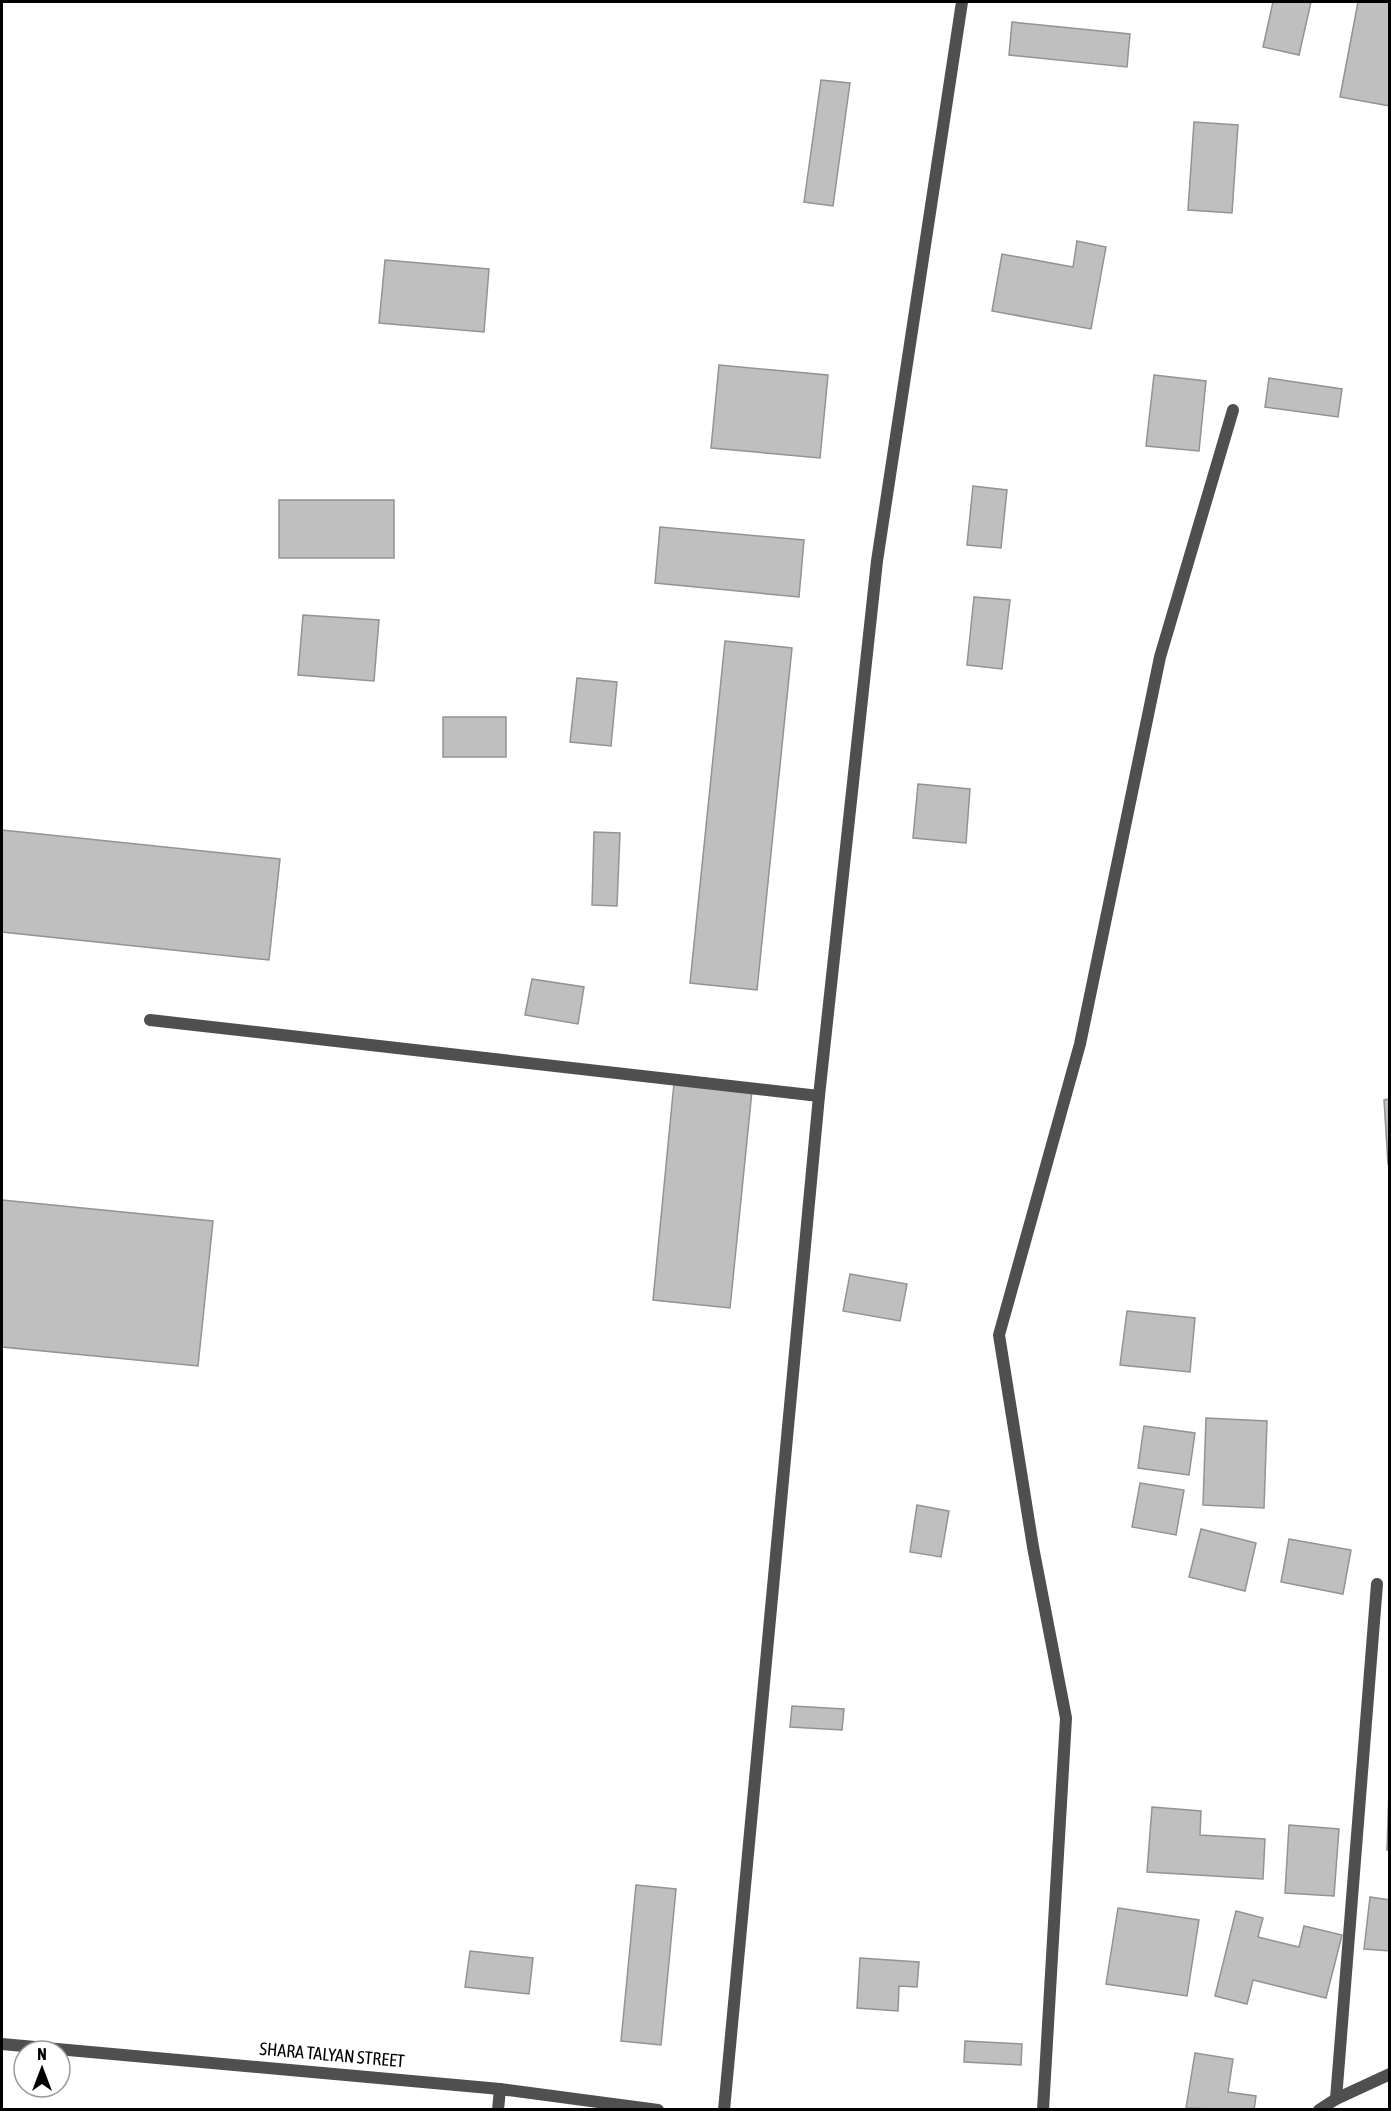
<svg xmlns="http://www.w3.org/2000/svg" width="1391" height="2111" viewBox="0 0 1391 2111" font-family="'Asap Condensed',sans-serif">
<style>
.building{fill:#bfbfbf;stroke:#939393;stroke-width:1.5}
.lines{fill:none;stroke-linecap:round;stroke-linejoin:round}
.service{stroke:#4f4f4f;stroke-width:12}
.minor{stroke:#4f4f4f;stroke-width:12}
.labels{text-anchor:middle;stroke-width:5;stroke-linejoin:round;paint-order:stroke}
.street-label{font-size:18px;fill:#000;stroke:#fff}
</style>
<rect width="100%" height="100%" fill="#fff"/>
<g class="building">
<polygon points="1273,2 1311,2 1299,55 1263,47"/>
<polygon points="1358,2 1390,2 1390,106 1340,97"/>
<polygon points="1012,22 1130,34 1127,67 1009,55"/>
<polygon points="821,80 850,83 833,206 804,202"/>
<polygon points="1194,122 1238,125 1232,213 1188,210"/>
<polygon points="1077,241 1106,247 1091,329 992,311 1002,254 1073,267"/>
<polygon points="385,260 489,269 484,332 379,323"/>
<polygon points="719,365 828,375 820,458 711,448"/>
<polygon points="1154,375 1206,381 1199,451 1146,446"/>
<polygon points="1269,378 1342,389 1338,417 1265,407"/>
<polygon points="973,486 1007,490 1001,548 967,545"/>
<rect x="279" y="500" width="115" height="58"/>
<polygon points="660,527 804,540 799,597 655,583"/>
<polygon points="974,597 1010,600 1002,669 967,665"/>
<polygon points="303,615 379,620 374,681 298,675"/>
<polygon points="725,641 792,648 757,990 690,983"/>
<polygon points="577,678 617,682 611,746 570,742"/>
<rect x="443" y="717" width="63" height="40"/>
<polygon points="918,784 970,789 966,843 913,838"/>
<polygon points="2,830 280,859 269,960 2,932"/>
<polygon points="594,832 620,833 617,906 592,905"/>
<polygon points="532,979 584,987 578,1024 525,1015"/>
<polygon points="674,1083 752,1091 730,1308 653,1300"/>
<polygon points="1390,1099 1390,1164 1388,1164 1384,1100"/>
<polygon points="2,1200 213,1221 198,1366 2,1347"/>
<polygon points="850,1274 907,1284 900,1321 843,1311"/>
<polygon points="1127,1311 1195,1318 1190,1372 1120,1365"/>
<polygon points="1206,1418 1267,1421 1264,1508 1203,1505"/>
<polygon points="1144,1426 1195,1433 1189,1475 1138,1468"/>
<polygon points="1140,1483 1184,1490 1176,1535 1132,1527"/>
<polygon points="917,1505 949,1511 941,1557 910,1552"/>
<polygon points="1201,1529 1256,1543 1245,1591 1189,1577"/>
<polygon points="1289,1539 1351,1550 1343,1594 1281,1582"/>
<polygon points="792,1706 844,1709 842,1730 790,1727"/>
<polygon points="1390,1761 1390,1850 1387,1850"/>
<polygon points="1152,1807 1201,1811 1200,1835 1265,1839 1263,1879 1147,1872"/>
<polygon points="1289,1825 1339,1829 1334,1896 1285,1893"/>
<polygon points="636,1885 676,1889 661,2045 621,2041"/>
<polygon points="1370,1897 1390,1900 1390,1951 1364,1949"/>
<polygon points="1118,1908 1199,1920 1187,1996 1106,1984"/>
<polygon points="1236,1911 1263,1918 1258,1937 1299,1947 1304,1926 1342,1935 1326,1998 1253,1980 1247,2004 1215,1996"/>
<polygon points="470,1951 533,1958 529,1994 465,1987"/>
<polygon points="860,1958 919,1962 917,1987 899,1986 898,2011 857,2008"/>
<polygon points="965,2041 1022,2044 1021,2065 964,2062"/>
<polygon points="1195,2053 1233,2059 1228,2092 1256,2096 1254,2110 1186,2108"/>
</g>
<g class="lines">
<polyline class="service" points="498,2110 500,2089"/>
<g class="minor">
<polyline points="150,1020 819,1096"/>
<polyline points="2,2044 500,2089 658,2110"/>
<polyline points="1336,2099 1377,1584"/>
<polyline points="724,2110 819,1096 877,561 962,2"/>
<polyline points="1043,2110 1066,1718 1033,1547 999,1335 1080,1044 1160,657 1233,410"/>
<polyline points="1319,2110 1336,2099 1390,2074"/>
</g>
</g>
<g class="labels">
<g class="street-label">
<text transform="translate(332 2055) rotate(5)" y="6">SHARA TALYAN STREET</text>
</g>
</g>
<rect width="1391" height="2111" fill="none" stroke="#000000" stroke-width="6"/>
<g transform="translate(42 2069)"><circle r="28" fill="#ffffff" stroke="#999999" stroke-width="1.5"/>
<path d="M0-4.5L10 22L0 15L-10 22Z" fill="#000000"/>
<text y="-9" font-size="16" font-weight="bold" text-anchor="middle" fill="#000000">N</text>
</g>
</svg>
